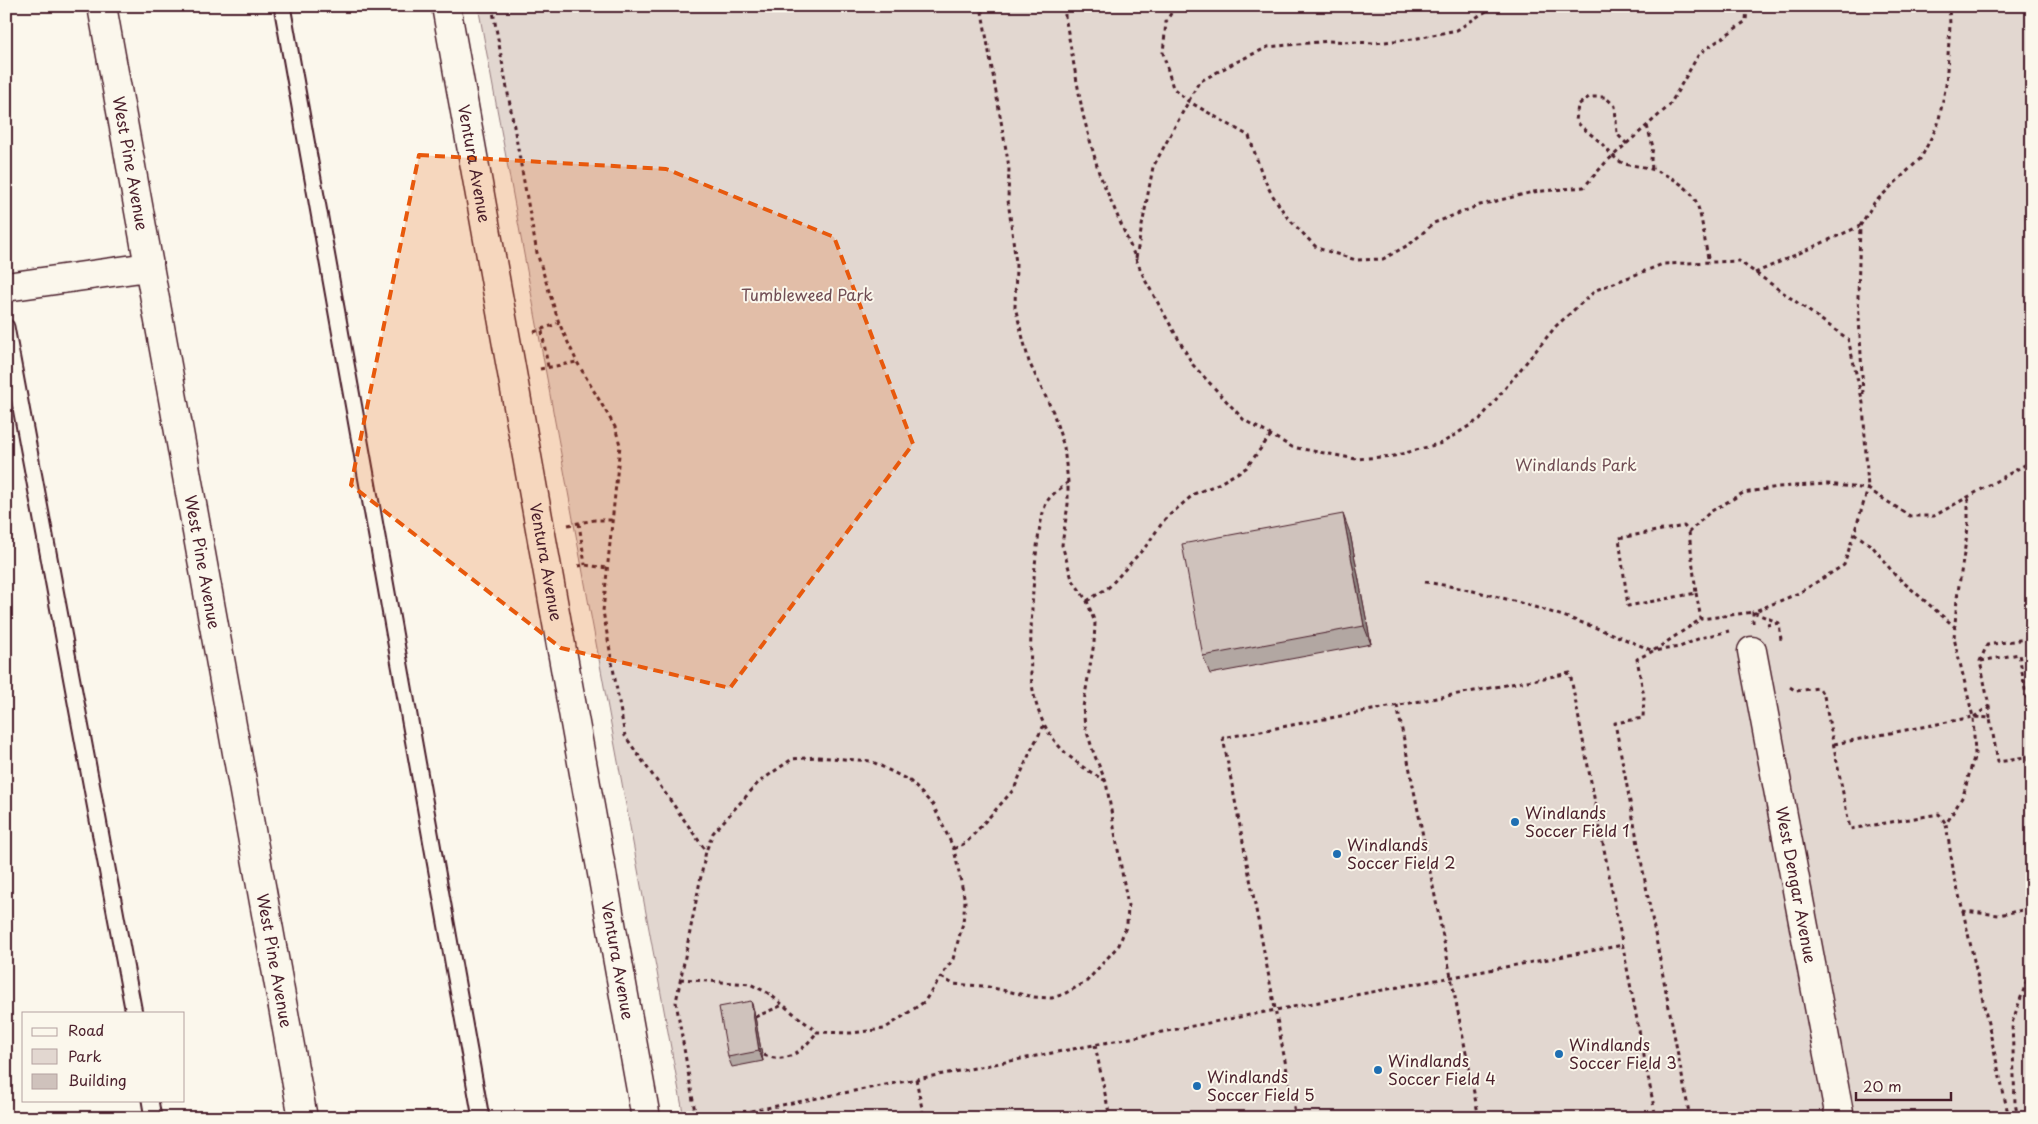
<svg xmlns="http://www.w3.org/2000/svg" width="2038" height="1124" viewBox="0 0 2038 1124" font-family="'Playpen Sans',sans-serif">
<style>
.green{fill:#e2d7d0;stroke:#967b7e}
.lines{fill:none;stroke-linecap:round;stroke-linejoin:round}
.service-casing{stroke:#4a1f2b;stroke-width:19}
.minor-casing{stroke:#4a1f2b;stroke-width:31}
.path{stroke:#4a1f2b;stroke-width:3;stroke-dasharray:4 4;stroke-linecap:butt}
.service{stroke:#fbf7ec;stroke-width:15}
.minor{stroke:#fbf7ec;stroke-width:28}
.wall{fill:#b2a7a2;stroke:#4a1f2b}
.shaded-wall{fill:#918884;stroke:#4a1f2b}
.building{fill:#cfc2bc;stroke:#4a1f2b}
.marked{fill:#e8590c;fill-opacity:0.2;stroke:#e8590c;stroke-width:4;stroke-dasharray:10 6;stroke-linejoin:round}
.poi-dot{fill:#1f6fb2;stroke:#fbf7ec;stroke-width:2}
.labels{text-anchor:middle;stroke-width:4;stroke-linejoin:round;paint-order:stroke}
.street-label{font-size:16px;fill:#4a1f2b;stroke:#fbf7ec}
.park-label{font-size:16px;fill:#704d54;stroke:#fbf7ec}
.poi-label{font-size:16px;fill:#4a1f2b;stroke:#fbf7ec;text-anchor:start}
</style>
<rect width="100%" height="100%" fill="#fbf7ec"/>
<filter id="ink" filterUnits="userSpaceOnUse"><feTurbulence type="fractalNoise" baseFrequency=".02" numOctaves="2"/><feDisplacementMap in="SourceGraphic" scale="10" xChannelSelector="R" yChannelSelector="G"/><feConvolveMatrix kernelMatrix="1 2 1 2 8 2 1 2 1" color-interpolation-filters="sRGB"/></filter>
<g filter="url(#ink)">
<polygon class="green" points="478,6 2032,6 2032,1118 684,1118"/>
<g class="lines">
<g class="service-casing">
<g id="service">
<polyline points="282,6 481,1118"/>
<polyline points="6,327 134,1013"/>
<polyline points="150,1100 153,1118"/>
</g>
</g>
<g class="minor-casing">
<g id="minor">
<path id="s1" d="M102 6 303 1118"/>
<path id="s2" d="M446 6 646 1118"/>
<polyline points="6,287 148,267"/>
<path id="s3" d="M1752 651 1840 1118"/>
</g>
</g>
<g class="path">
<polyline points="492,6 537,253 559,323 577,362 615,427 620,445 603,611 625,736 706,851"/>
<polyline points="1065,6 1065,16 1083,115 1099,173 1145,280 1193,365 1244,420 1292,447 1356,459 1394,456 1442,443 1480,419 1556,326 1596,290 1663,264 1739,261 1848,339 1863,403 1868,489 1910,516 1934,516 2032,461"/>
<polyline points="1175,6 1166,22 1163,53 1173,88 1188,101 1249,136 1262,174 1271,193 1287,217 1317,248 1356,260 1383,259 1410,244 1434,223 1480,205 1533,192 1584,187 1606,162 1669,106 1699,54 1746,21 1747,6"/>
<polyline points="1647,126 1653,147 1651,159 1652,169"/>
<path d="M1627 144 1617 134 1615 106 1605 97H1589L1578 105 1576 121C1584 130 1594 136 1602 144 1609 151 1615 160 1625 164 1633 166 1643 166 1651 169 1664 173 1685 184 1693 196 1703 212 1704 243 1709 262"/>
<polyline points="1136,258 1153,167 1199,82 1234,63 1268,47 1329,41 1375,43 1413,39 1457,30 1494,6"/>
<polyline points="1755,273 1860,226"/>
<polyline points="542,331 548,367"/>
<polyline points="534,332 559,323"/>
<polyline points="540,369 577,362"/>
<polyline points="1863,394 1858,297 1860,226 1874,203 1921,158 1938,124 1946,85 1950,25 1949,6"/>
<path d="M1068 482C1062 488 1053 493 1048 500 1034 520 1029 646 1031 674 1032 691 1037 711 1045 726 1058 751 1082 768 1106 781"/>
<polyline points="1968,498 1968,528 1957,598 1954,638 1973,717 1975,754 1963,796 1946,824 1954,875 1963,911 1999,915 2032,908"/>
<polyline points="579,523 585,565"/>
<polyline points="568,525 595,520 612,520"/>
<polyline points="1689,532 1696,593 1628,606 1619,538 1684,526 1689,532 1710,512 1743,493 1778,487 1828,484 1868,489 1844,565 1799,593 1753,612 1753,623"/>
<polyline points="1854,533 1873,547 1895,575 1955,627"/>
<polyline points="578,566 585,565 607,568"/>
<path d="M1425 582C1503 594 1580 619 1653 651L1701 619"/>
<polyline points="1696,593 1701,619 1753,612 1779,623 1781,640"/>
<polyline points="1087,601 1109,587 1146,546 1165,519 1194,494 1218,484 1246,468 1271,435"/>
<polyline points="1767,625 1779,623"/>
<polyline points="1981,661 2019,654 2032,730"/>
<polyline points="1790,687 1796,691 1819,688 1824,696 1850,829 1939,814 1946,824"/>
<polyline points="1397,705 1479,1118"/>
<polyline points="1989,706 1990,718"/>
<polyline points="1974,717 1989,706 1980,661 1987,645 2032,638"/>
<polyline points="1834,744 1973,717 1990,718 1998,762 2025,758 2032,764"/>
<polyline points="2025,758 2032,752"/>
<polyline points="954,849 967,842 1014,789 1032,748 1044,725"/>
<polyline points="1963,911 2009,1118"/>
<polyline points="941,977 953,984 984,986 1034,997 1052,998 1064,994 1086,982 1119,945 1127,924 1128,906 1106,782 1094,754 1085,726 1083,707 1094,643 1095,623 1087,601 1072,579 1062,545 1068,504 1068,482 1064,447 1053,412 1029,362 1015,307 1016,263 1008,200 1009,167 981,6"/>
<polyline points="680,979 750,984 768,993 817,1032 852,1033 884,1029 924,1002 953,959 963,923 965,901 954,849 933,805 910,781 871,761 817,757 792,759 759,782 713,833 706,851 676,1002 696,1118"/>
<polyline points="755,1017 783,1005"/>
<polyline points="1095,1045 1110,1118"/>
<path d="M764 1055C788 1065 803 1050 817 1032"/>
<polyline points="916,1079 924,1118"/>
<polyline points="741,1118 740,1113 1276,1010 1623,945"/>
<polyline points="1296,1118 1223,738 1570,673 1656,1118"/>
<polyline points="1690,1118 1615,723 1643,718 1644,696 1637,659 1653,651 1680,647 1700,638 1729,631"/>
<polyline points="2018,1118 2015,1103 2012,1023 2032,966"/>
</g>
<use href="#service" class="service"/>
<use href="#minor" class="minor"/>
</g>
<g class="wall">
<polygon points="1350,533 1371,644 1210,674 1203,656"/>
<polygon points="751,1001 754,1011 763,1061 732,1067 728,1057"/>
</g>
<g class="shaded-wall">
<polygon points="1343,514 1350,533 1371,644 1364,626"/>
<polygon points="751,1001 754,1011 763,1061 759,1051"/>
</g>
<g class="building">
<polygon points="1343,514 1364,626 1203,656 1182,544"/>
<polygon points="751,1001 759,1051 728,1057 719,1007"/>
</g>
</g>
<path class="marked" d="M419 155 666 169 834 237 913 444 730 688 561 648 351 485Z"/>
<g class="poi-dot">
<circle cx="1515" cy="822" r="5"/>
<circle cx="1337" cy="854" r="5"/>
<circle cx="1559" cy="1054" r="5"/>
<circle cx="1378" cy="1070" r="5"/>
<circle cx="1197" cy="1086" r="5"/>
</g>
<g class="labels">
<g class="street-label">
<text dy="6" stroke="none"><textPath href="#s2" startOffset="160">Ventura Avenue</textPath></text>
<text dy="6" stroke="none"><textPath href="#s1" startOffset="160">West Pine Avenue</textPath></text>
<text dy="6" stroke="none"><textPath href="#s1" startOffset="565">West Pine Avenue</textPath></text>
<text dy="6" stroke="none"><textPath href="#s2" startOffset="565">Ventura Avenue</textPath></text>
<text dy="6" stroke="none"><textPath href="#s3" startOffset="238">West Dengar Avenue</textPath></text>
<text dy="6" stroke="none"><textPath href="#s1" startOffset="970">West Pine Avenue</textPath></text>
<text dy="6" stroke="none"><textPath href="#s2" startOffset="970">Ventura Avenue</textPath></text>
</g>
<g class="park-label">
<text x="807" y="301">Tumbleweed Park</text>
<text x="1576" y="471">Windlands Park</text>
</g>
<g class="poi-label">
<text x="1525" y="819">Windlands<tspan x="1525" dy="18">Soccer Field 1</tspan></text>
<text x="1347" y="851">Windlands<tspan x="1347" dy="18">Soccer Field 2</tspan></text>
<text x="1569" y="1051">Windlands<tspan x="1569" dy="18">Soccer Field 3</tspan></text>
<text x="1388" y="1067">Windlands<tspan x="1388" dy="18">Soccer Field 4</tspan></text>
<text x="1207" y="1083">Windlands<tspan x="1207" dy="18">Soccer Field 5</tspan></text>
</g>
</g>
<rect width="2038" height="1124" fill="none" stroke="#fbf7ec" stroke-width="25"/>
<rect x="12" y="12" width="2013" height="1099" fill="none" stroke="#4a1f2b" stroke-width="2" filter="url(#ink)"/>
<rect x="22" y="1012" width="162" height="90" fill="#fbf7ec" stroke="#b4a19f"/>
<rect x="32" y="1028" width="25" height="8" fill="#fbf7ec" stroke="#b4a19f"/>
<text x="68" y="1036" font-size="15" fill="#4a1f2b">Road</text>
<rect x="32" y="1049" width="25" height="15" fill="#e2d7d0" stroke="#b4a19f"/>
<text x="68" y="1062" font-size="15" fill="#4a1f2b">Park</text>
<rect x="32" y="1074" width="25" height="15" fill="#cfc2bc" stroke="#b4a19f"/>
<text x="68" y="1086" font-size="15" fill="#4a1f2b">Building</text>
<path d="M1856 1092v8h95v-8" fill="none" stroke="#4a1f2b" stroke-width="2.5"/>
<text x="1863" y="1092" font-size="15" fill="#4a1f2b" stroke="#fbf7ec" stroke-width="4" paint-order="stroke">20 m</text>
</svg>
